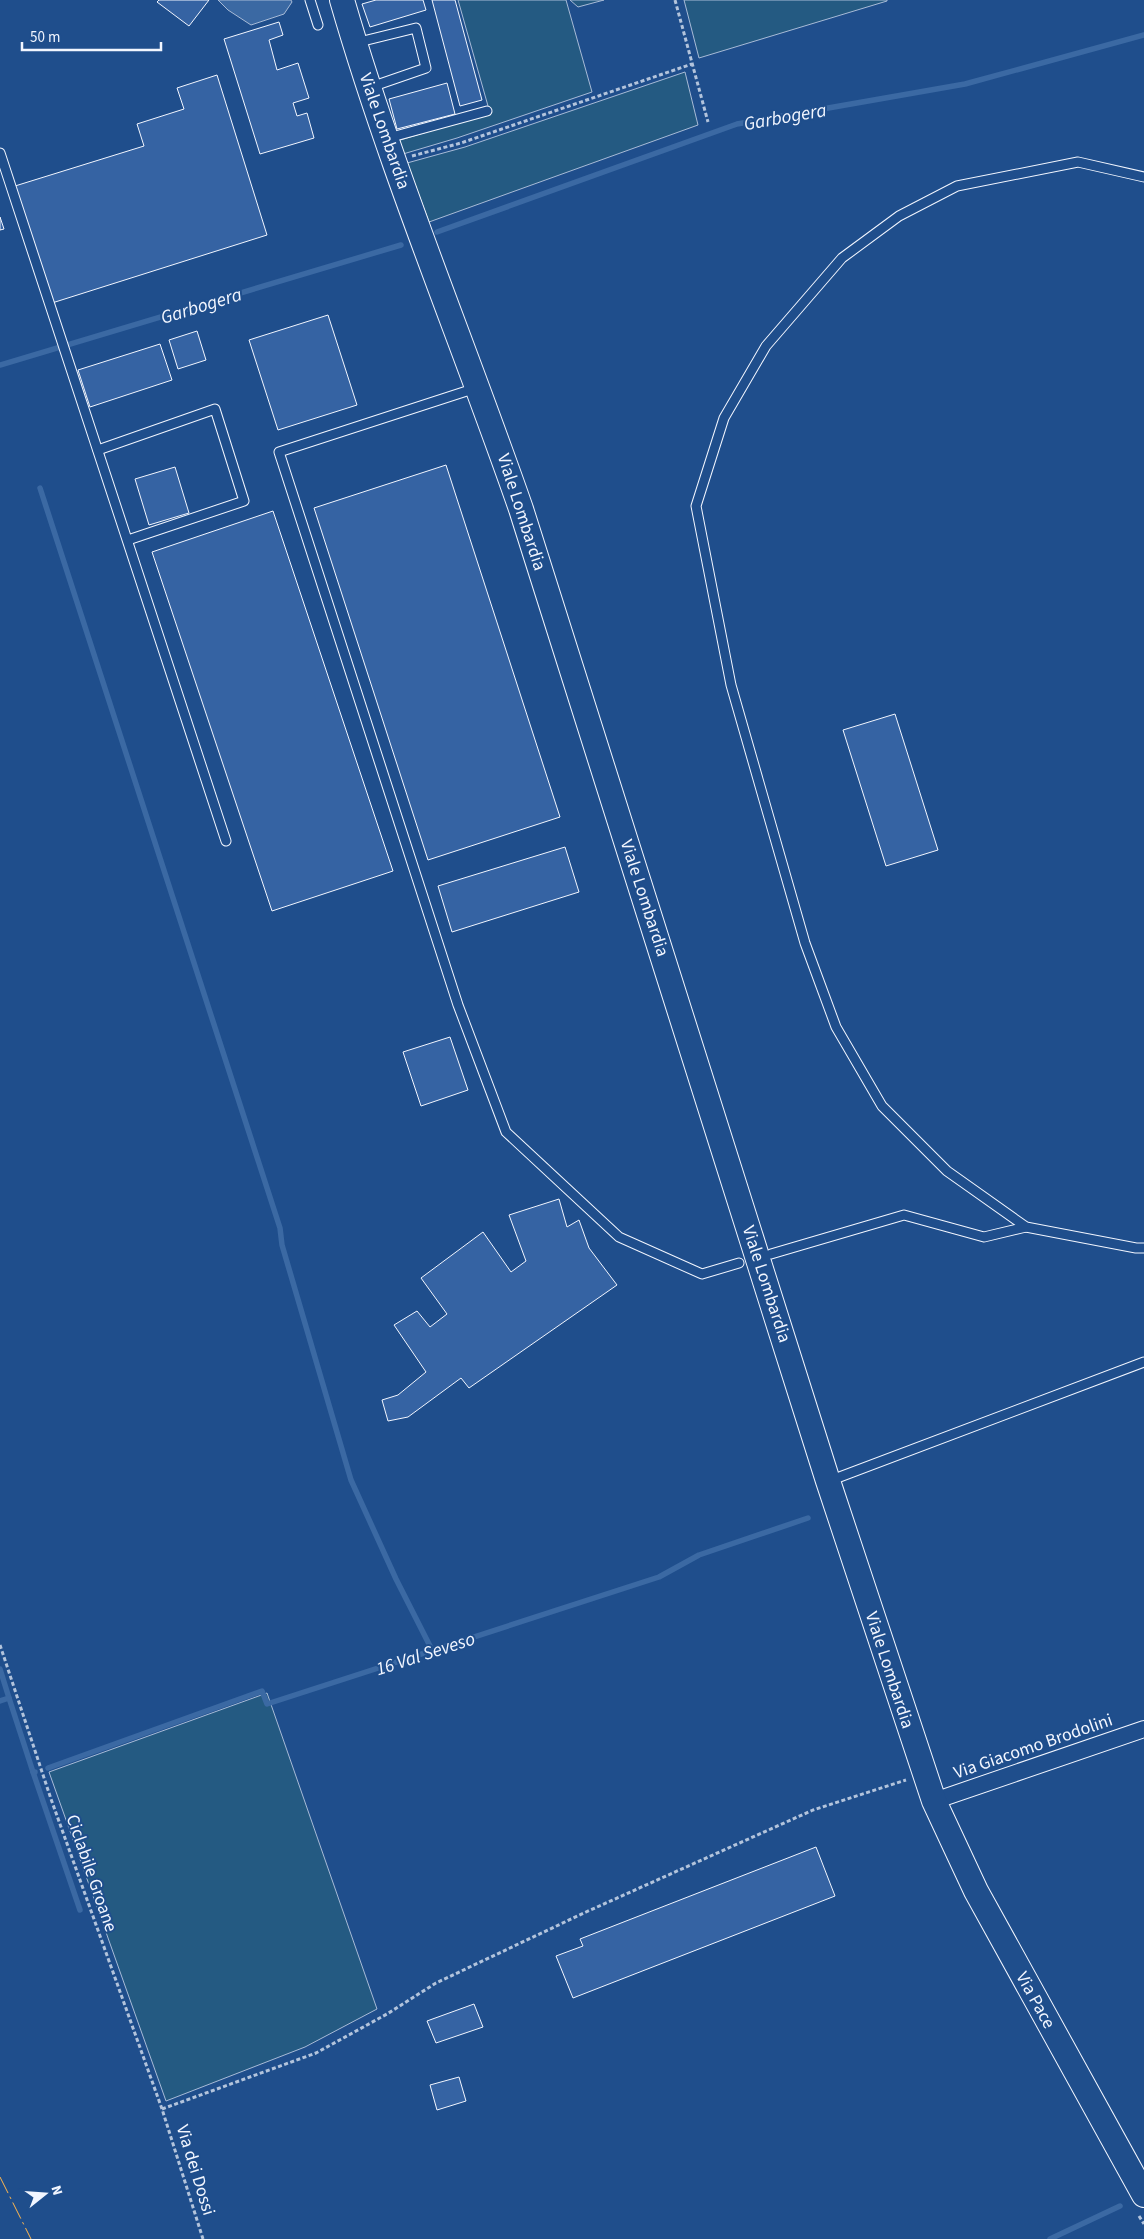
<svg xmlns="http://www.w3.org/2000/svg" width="1144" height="2239" viewBox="0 0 1144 2239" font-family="'Source Sans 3',sans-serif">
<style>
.green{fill:#245a82;stroke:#a8bbd7}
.water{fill:#3b69a3;stroke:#a8bbd7}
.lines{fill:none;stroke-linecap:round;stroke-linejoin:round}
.stream{stroke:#3b69a3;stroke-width:5.5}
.building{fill:#3563a3;stroke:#f2f6ff}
.lane-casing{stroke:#f2f6ff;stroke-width:11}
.street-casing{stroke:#f2f6ff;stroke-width:18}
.secondary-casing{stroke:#f2f6ff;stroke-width:26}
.path{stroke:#b3c4dc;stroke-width:3;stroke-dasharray:4 2.5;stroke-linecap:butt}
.lane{stroke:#1f4e8c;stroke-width:9}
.street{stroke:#1f4e8c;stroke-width:16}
.secondary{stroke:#1f4e8c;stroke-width:24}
.power{stroke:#ffb74d;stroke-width:1;stroke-dasharray:18 4 2.5 4;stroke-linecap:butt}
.labels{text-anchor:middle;stroke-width:4;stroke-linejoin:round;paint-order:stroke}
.street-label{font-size:18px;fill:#f2f6ff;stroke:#1f4e8c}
.water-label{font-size:19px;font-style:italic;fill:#f2f6ff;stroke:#1f4e8c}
</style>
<rect width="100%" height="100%" fill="#1f4e8c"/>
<g class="green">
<polygon points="458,0 566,0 592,92 457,138 403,154 397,141 490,113"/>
<polygon points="570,0 604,0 578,7"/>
<polygon points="684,0 887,0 887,1 699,58"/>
<polygon points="685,72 698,125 429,222 407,163 465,147"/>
<polygon points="267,1693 377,2009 305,2047 166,2101 49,1772"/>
</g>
<polygon class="water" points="218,0 291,0 292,2 284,14 251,25 228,10"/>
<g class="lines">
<g class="stream">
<polyline points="437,232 737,124 965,84 1144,35"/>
<polyline points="0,365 401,245"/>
<polyline points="40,488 280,1228 282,1245 351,1480 396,1579 432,1650"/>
<polyline points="0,1669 9,1698"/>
<polyline points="0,1701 9,1698 33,1772 35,1772"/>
<polyline points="48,1768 262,1691 267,1704 659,1577 699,1555 808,1518"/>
<polyline points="33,1772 80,1910"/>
<polyline points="1050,2239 1120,2206"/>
</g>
</g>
<g class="building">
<polygon points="159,0 209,0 189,26 157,2"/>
<polygon points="376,0 423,0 426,10 370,27 362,4"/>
<polygon points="432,0 455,0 482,100 460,106"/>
<polygon points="279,22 283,35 269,40 277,70 298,63 309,98 293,103 297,116 307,113 314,138 260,154 224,39"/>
<polygon points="217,75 267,235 52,303 15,186 144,146 137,124 184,109 177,88"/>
<polygon points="447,83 455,114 397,129 389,99"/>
<polygon points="0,217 4,229 0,230"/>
<polygon points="328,315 357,405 278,430 249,340"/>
<polygon points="197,331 206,360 178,369 169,340"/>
<polygon points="160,344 172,380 90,407 78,370"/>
<polygon points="446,465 560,817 428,860 314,508"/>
<polygon points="175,467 189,513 149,525 135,479"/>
<polygon points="273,511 393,871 272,911 152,552"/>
<polygon points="895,714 938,850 886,866 843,730"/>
<polygon points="565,847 579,892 452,932 438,886"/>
<polygon points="450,1037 468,1090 421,1106 403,1052"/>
<polygon points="559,1199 567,1227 579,1220 589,1248 617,1285 469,1388 461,1378 408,1417 388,1421 382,1400 398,1395 426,1372 394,1325 417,1311 430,1327 447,1314 421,1278 483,1232 511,1272 526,1261 509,1215"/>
<polygon points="816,1847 835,1896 573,1998 556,1956 583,1946 580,1939"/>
<polygon points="474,2004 483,2027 436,2043 427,2021"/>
<polygon points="459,2077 466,2101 437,2110 430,2085"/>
</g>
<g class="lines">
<g class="lane-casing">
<g id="lane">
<polyline points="310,0 318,25"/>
<polyline points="355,43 416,28 426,68 371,87"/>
<polyline points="388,138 487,111"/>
<polyline points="0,153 226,841"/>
<polyline points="1144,177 1078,162 957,186 899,216 842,258 766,346 724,418 696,506 731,685 805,943 836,1027 882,1106 947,1171 1026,1227 1136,1248 1144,1248"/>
<polyline points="476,388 279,452 458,1005 506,1132 619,1237 702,1274 739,1263"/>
<polyline points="98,450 215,409 244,501 128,540"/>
<polyline points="771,1254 904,1215 984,1237 1026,1227"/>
<polyline points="829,1481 1144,1362"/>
</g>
</g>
<g class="street-casing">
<polyline id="street" points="934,1801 1144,1729"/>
</g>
<g class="secondary-casing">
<path id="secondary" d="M342 0C392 173 462 339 521 509L828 1481 934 1801 976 1891 1144 2195"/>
</g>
<g class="path">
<polyline points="675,0 708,122"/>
<polyline points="412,156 461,143 692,64"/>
<polyline points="0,1645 51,1799 162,2109 203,2239"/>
<polyline points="162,2109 316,2053 387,2014 436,1983 586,1912 813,1810 906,1780"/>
<polyline points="1139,2216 1144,2224"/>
</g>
<use href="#lane" class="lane"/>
<use href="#street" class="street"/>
<use href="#secondary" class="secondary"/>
<polyline class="power" points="0,2177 31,2239"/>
</g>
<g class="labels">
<g class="street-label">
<text transform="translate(385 131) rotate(71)" y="6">Viale Lombardia</text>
<text transform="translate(522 512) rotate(72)" y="6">Viale Lombardia</text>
<text transform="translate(645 898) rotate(72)" y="6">Viale Lombardia</text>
<text transform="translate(767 1284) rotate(72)" y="6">Viale Lombardia</text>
<text transform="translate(890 1670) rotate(72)" y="6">Viale Lombardia</text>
<text transform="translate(1033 1746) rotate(-19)" y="6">Via Giacomo Brodolini</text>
<text transform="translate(92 1873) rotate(71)" y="6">Ciclabile Groane</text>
<text transform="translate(1036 2000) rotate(61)" y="6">Via Pace</text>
<text transform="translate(196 2170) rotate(73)" y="6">Via dei Dossi</text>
</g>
<g class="water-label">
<text transform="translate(785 116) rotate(-10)" y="7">Garbogera</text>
<text transform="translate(201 305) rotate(-17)" y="7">Garbogera</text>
<text transform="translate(425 1653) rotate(-18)" y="7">16 Val Seveso</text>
</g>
</g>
<g transform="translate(45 2194) rotate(73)" stroke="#1f4e8c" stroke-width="4" paint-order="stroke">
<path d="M0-4L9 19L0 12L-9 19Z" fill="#f2f6ff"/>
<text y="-8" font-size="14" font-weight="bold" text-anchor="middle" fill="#f2f6ff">N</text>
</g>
<path d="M22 42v8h139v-8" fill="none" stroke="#f2f6ff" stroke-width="2.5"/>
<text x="30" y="42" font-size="15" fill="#f2f6ff" stroke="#1f4e8c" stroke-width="4" paint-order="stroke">50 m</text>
</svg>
